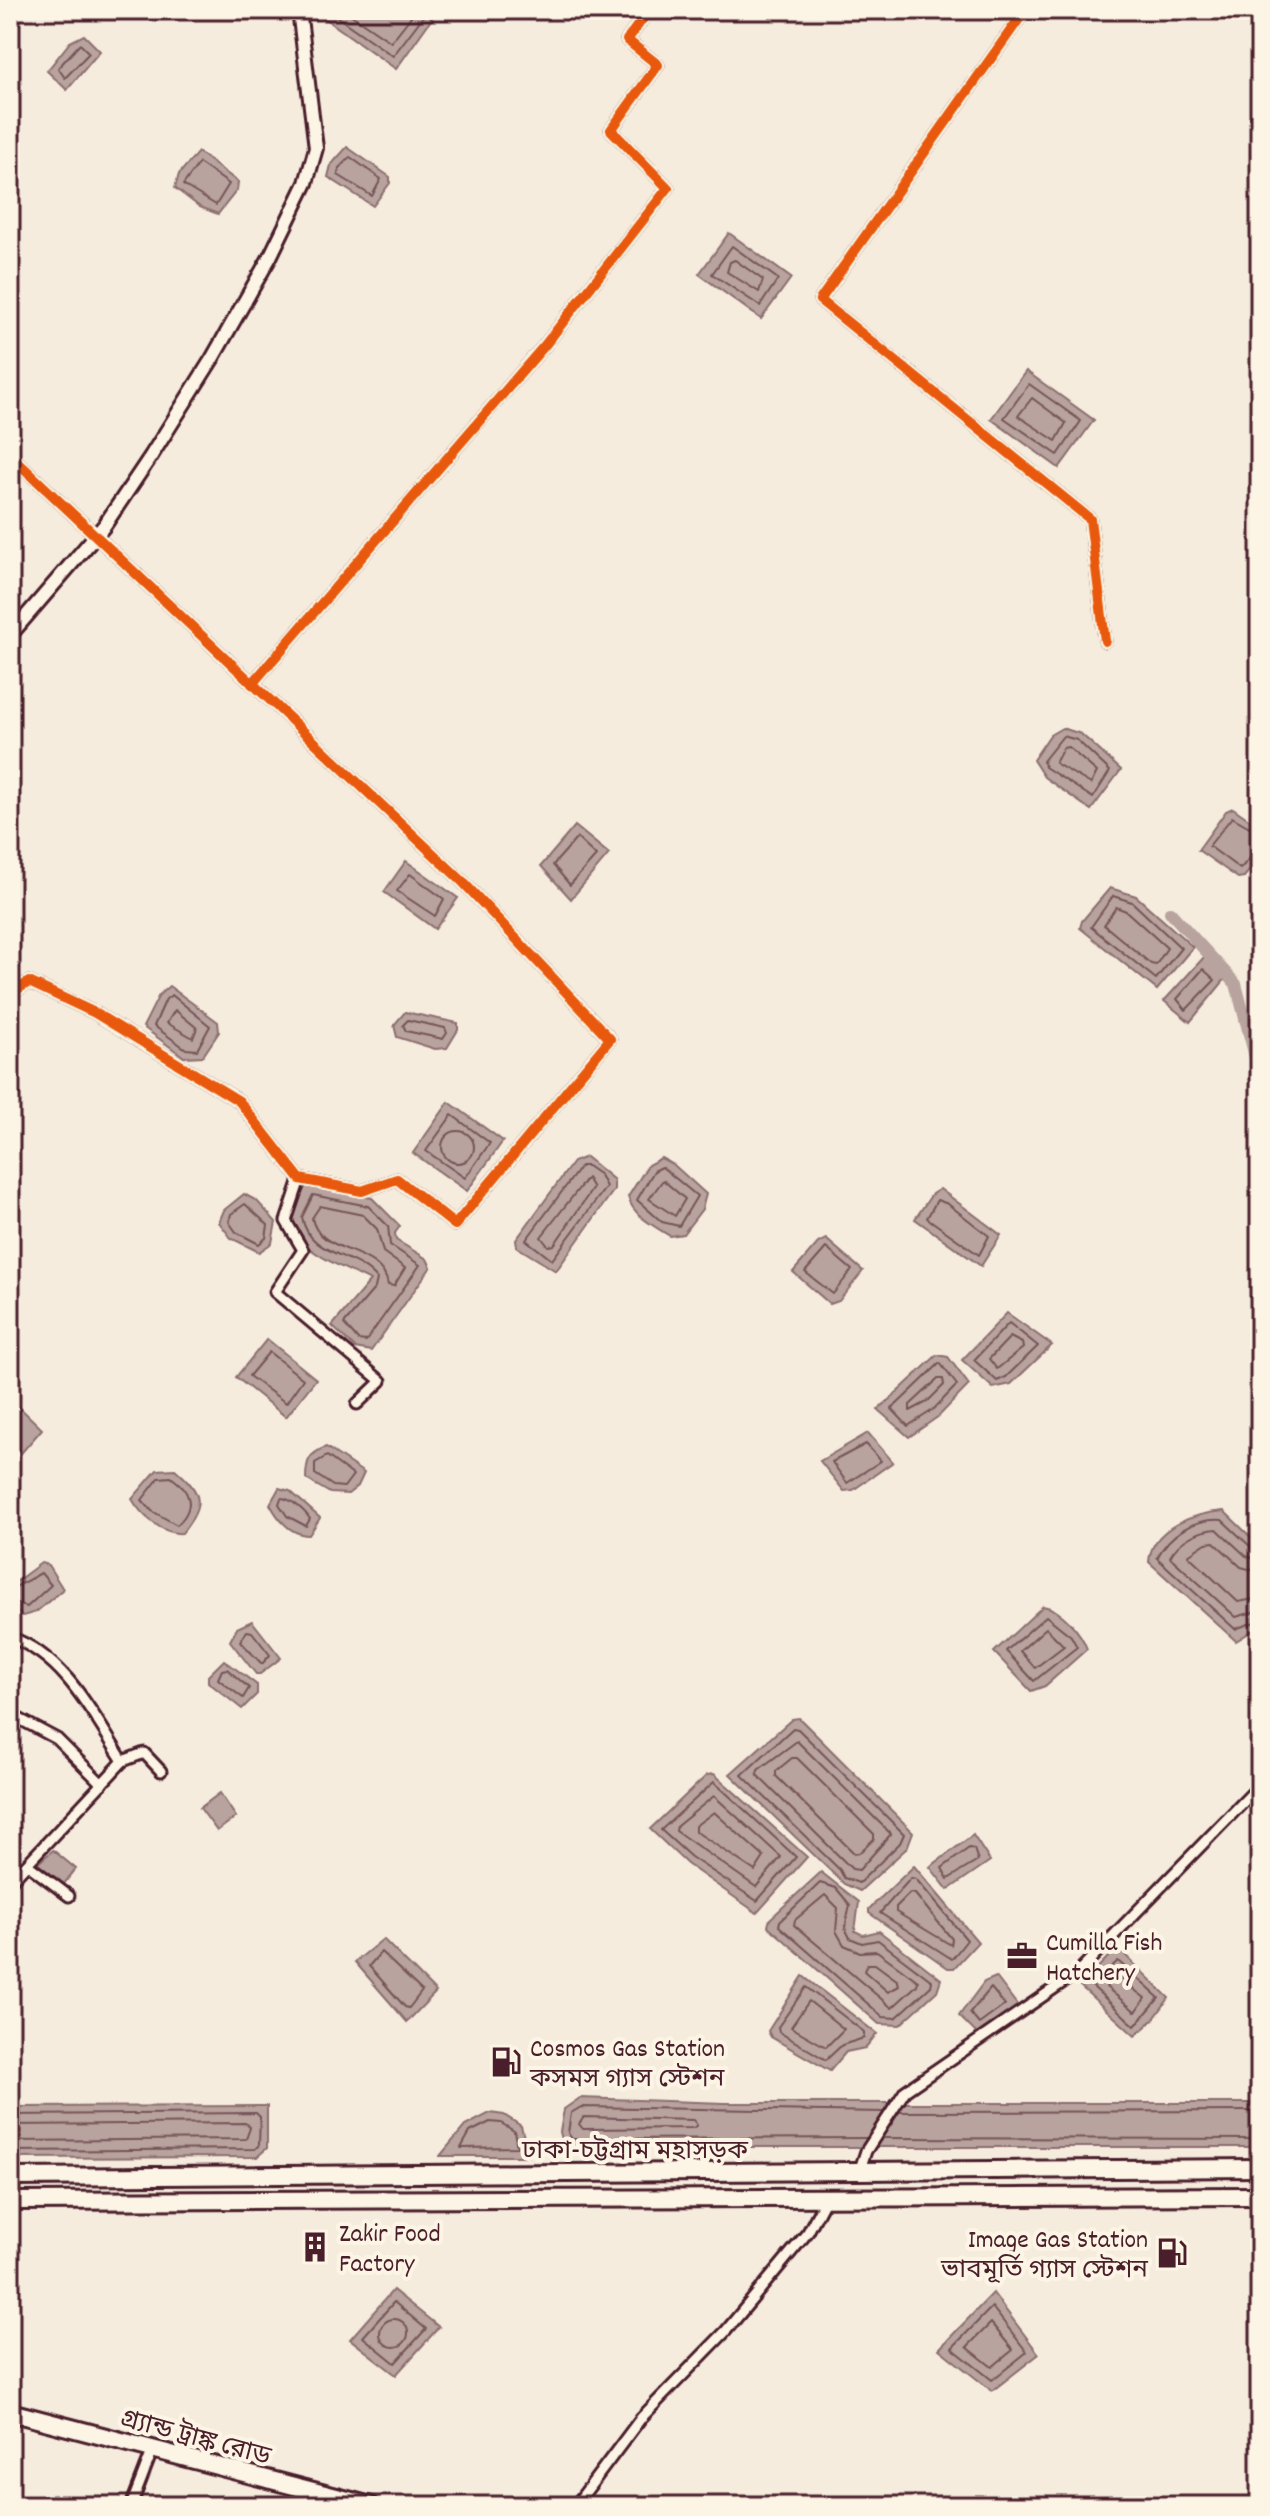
<svg xmlns="http://www.w3.org/2000/svg" width="1270" height="2516" viewBox="0 0 1270 2516" font-family="Dekko,'Noto Sans Bengali',sans-serif">
<style>
.water{fill:#b8a39e;stroke:#8c6e70;stroke-width:2}
.lines{fill:none;stroke-linecap:round;stroke-linejoin:round}
.shore{stroke:#765459;stroke-width:2}
.canal{stroke:#b8a39e;stroke-width:12}
.street-casing{stroke:#4a1f2b;stroke-width:15}
.secondary-casing{stroke:#4a1f2b;stroke-width:18}
.highway-casing{stroke:#4a1f2b;stroke-width:22}
.street{stroke:#fcf5e5;stroke-width:9}
.secondary{stroke:#fcf5e5;stroke-width:12}
.highway{stroke:#fcf5e5;stroke-width:16}
.cycleway-casing{stroke:#fcf5e5;stroke-width:15}
.cycleway{stroke:#e8590c;stroke-width:10}
.labels{text-anchor:middle;stroke-width:8;stroke-linejoin:round;paint-order:stroke}
.poi-label{font-size:26px;fill:#4a1f2b;stroke:#fcf5e5;text-anchor:start}
.street-label{font-size:26px;fill:#4a1f2b;stroke:#fcf5e5}
</style>
<rect width="100%" height="100%" fill="#f5ecde"/>
<filter id="ink" filterUnits="userSpaceOnUse"><feTurbulence type="fractalNoise" baseFrequency=".0125" numOctaves="2"/><feDisplacementMap in="SourceGraphic" scale="16" xChannelSelector="R" yChannelSelector="G"/><feConvolveMatrix kernelMatrix="1 2 1 2 8 2 1 2 1" color-interpolation-filters="sRGB"/></filter>
<g filter="url(#ink)">
<g class="water">
<polygon points="313,10 438,10 396,69"/>
<polygon points="84,35 100,51 67,90 47,71 70,42"/>
<polygon points="347,147 390,177 390,183 373,206 328,177 331,165"/>
<polygon points="198,152 238,182 237,190 218,214 200,207 175,188 179,174"/>
<polygon points="729,233 791,278 761,319 699,274"/>
<polygon points="1026,371 1094,420 1059,468 991,419"/>
<polygon points="1062,728 1081,734 1121,770 1091,810 1044,777 1033,760 1050,735"/>
<polygon points="1233,808 1260,827 1260,858 1244,877 1238,878 1198,850 1226,811"/>
<polygon points="575,826 609,854 571,899 541,866"/>
<polygon points="406,861 458,898 435,929 384,892"/>
<polygon points="1110,888 1136,896 1193,947 1157,990 1080,928 1082,921"/>
<polygon points="1205,956 1227,977 1190,1022 1164,1001"/>
<polygon points="169,986 218,1022 219,1032 203,1056 184,1057 143,1027 159,995"/>
<polygon points="405,1012 458,1023 458,1030 447,1048 435,1049 397,1037 394,1025"/>
<polygon points="449,1102 503,1141 467,1191 413,1153"/>
<polygon points="586,1157 614,1180 614,1190 556,1271 517,1247 516,1240 573,1162"/>
<path d="M661 1158 674 1165 706 1194 702 1209 683 1234 670 1236C654 1226 633 1216 628 1197L648 1165Z"/>
<path d="M306 1185 372 1198 400 1226 395 1233 396 1240 427 1259 431 1267 371 1351 355 1348 332 1326 370 1281C347 1268 287 1250 294 1215 296 1205 302 1195 306 1185Z"/>
<polygon points="940,1189 1001,1235 981,1266 915,1219 932,1194"/>
<polygon points="244,1194 257,1201 276,1222 272,1243 259,1252 231,1238 219,1222 224,1210"/>
<polygon points="826,1239 863,1271 839,1301 830,1304 793,1272 818,1243"/>
<polygon points="1007,1313 1052,1345 1011,1384 993,1388 962,1360"/>
<polygon points="267,1339 316,1379 286,1417 236,1377"/>
<polygon points="937,1355 948,1357 969,1385 939,1416 909,1437 878,1410"/>
<polygon points="10,1398 42,1429 10,1466"/>
<polygon points="868,1433 893,1462 853,1490 844,1491 820,1461"/>
<path d="M326 1447 364 1473 358 1486 348 1494 330 1493 306 1479C306 1460 309 1454 326 1447Z"/>
<path d="M175 1469C203 1493 205 1504 182 1533 163 1535 141 1515 132 1499L157 1470Z"/>
<path d="M279 1488 290 1491 320 1518 309 1535C291 1535 278 1519 270 1504Z"/>
<path d="M1224 1511 1260 1546V1626L1236 1641 1149 1562C1151 1527 1196 1513 1224 1511Z"/>
<polygon points="41,1563 48,1565 63,1589 36,1612 23,1616 10,1608 10,1586"/>
<path d="M1043 1606C1061 1609 1081 1632 1087 1649L1045 1686 1031 1691 994 1652Z"/>
<polygon points="252,1621 281,1658 260,1674 256,1674 230,1641 237,1628"/>
<polygon points="224,1660 257,1685 257,1694 242,1709 208,1682 208,1676"/>
<polygon points="799,1718 913,1832 907,1848 860,1891 844,1884 730,1774 792,1719"/>
<polygon points="714,1774 807,1857 757,1913 687,1864 650,1829 707,1775"/>
<polygon points="220,1793 236,1817 217,1831 200,1808"/>
<polygon points="973,1835 990,1861 948,1890 930,1867"/>
<polygon points="53,1850 76,1869 63,1885 51,1879 37,1864"/>
<polygon points="914,1866 978,1942 954,1968 948,1968 869,1913 869,1909"/>
<polygon points="821,1872 859,1902 855,1931 863,1935 879,1931 941,1979 937,1991 900,2025 879,2024 768,1926 770,1919"/>
<polygon points="383,1939 436,1992 407,2022 355,1962"/>
<polygon points="1122,1952 1169,1998 1153,2020 1135,2036 1080,1986 1110,1955"/>
<polygon points="803,1976 877,2034 865,2048 846,2052 830,2071 771,2037 768,2031"/>
<polygon points="996,1977 1018,2006 979,2036 959,2016 984,1982"/>
<polygon points="580,2098 725,2103 1260,2103 1260,2147 564,2147 560,2132 564,2109"/>
<polygon points="267,2106 267,2148 257,2157 10,2158 10,2107"/>
<polygon points="490,2113 504,2115 521,2126 529,2156 440,2156 465,2126"/>
<polygon points="393,2290 439,2327 396,2375 350,2339"/>
<polygon points="993,2293 1039,2354 992,2391 939,2349"/>
</g>
<g class="lines">
<g class="shore">
<polyline points="327,10 393,56 428,10"/>
<polyline points="344,10 391,42 416,10"/>
<polygon points="80,44 89,53 65,78 58,68"/>
<polygon points="350,157 381,179 372,196 338,175 339,168"/>
<polygon points="199,163 229,184 216,205 183,185"/>
<polygon points="732,246 778,279 760,306 712,274"/>
<polygon points="735,260 763,280 759,292 727,272 730,262"/>
<polygon points="1029,384 1081,421 1058,455 1004,418"/>
<polygon points="1032,398 1066,423 1056,441 1018,416"/>
<polygon points="1063,736 1077,740 1110,771 1093,798 1045,767 1043,761"/>
<polygon points="1068,747 1097,772 1091,784 1055,763 1063,748"/>
<polyline points="1260,833 1232,817 1209,846 1240,869 1252,856 1260,855"/>
<polygon points="577,838 596,856 570,885 553,865"/>
<polygon points="410,874 444,899 435,916 397,891"/>
<polygon points="1113,896 1132,902 1181,948 1156,979 1091,927"/>
<polygon points="1116,907 1126,911 1167,948 1156,965 1151,964 1104,925"/>
<polygon points="1203,969 1215,980 1186,1010 1177,999"/>
<polygon points="172,995 210,1026 197,1050 186,1049 154,1026 166,999"/>
<polygon points="175,1010 197,1028 193,1038 167,1023"/>
<polygon points="408,1020 445,1028 447,1033 443,1039 406,1031 403,1025"/>
<polygon points="452,1115 490,1143 465,1178 426,1151"/>
<circle cx="458" cy="1147" r="16"/>
<polygon points="581,1166 587,1166 600,1175 606,1187 552,1260 526,1240"/>
<polygon points="662,1167 697,1196 679,1226 662,1222 637,1200 654,1171"/>
<polygon points="587,1178 593,1188 554,1245 548,1246 541,1237"/>
<polygon points="663,1180 685,1199 675,1216 649,1199"/>
<path d="M313 1195 368 1206 388 1226 390 1245 420 1265 366 1341 358 1340 344 1324 375 1288 377 1279C356 1252 309 1257 302 1217Z"/>
<polygon points="937,1200 948,1204 989,1236 979,1255 927,1218"/>
<polygon points="245,1204 268,1225 266,1238 259,1244 236,1232 229,1222 231,1214"/>
<path d="M320 1206 363 1215 377 1229 383 1252 405 1268 394 1286 388 1285C382 1246 318 1255 312 1218Z"/>
<polygon points="826,1248 852,1270 833,1294 805,1272"/>
<polygon points="1009,1323 1038,1346 1006,1377 997,1381 974,1360"/>
<polygon points="1010,1337 1022,1343 1023,1348 997,1369 989,1359"/>
<polygon points="269,1352 303,1379 286,1403 249,1376"/>
<polygon points="940,1363 957,1385 933,1410 908,1426 892,1409"/>
<polygon points="938,1379 943,1379 944,1385 927,1402 910,1411 910,1405"/>
<polygon points="866,1444 881,1461 847,1483 832,1462"/>
<polygon points="327,1456 353,1475 344,1487 333,1486 315,1474 315,1463"/>
<path d="M171 1477C191 1491 196 1507 177 1525L152 1511 142 1500 159 1478Z"/>
<path d="M281 1498C291 1498 305 1511 310 1519L306 1526 287 1516 279 1504Z"/>
<path d="M1260 1550 1252 1548 1222 1520C1195 1518 1170 1533 1157 1558L1235 1629 1260 1620"/>
<path d="M1260 1560 1246 1556 1217 1529C1199 1530 1179 1540 1170 1557L1236 1617 1260 1610"/>
<polyline points="1260,1572 1241,1567 1214,1542 1206,1543 1188,1555 1238,1602 1260,1598"/>
<polyline points="10,1590 41,1573 51,1585 27,1607 10,1602"/>
<polygon points="1046,1616 1071,1636 1077,1647 1034,1681 1006,1651"/>
<polygon points="1046,1628 1064,1646 1035,1668 1020,1651"/>
<polygon points="247,1631 252,1632 270,1655 262,1664 240,1641"/>
<polygon points="227,1669 249,1688 243,1698 218,1679 222,1670"/>
<polygon points="793,1728 798,1729 904,1834 900,1843 859,1883 844,1878 840,1870 742,1775"/>
<polygon points="797,1741 891,1834 859,1870 852,1869 757,1775 758,1770"/>
<polygon points="792,1758 797,1758 874,1834 874,1839 859,1853 854,1853 776,1776 776,1771"/>
<polygon points="714,1782 796,1857 757,1901 691,1857 661,1830"/>
<polygon points="714,1796 781,1857 756,1887 676,1831 677,1826"/>
<polygon points="714,1812 764,1857 755,1871 695,1831 695,1826"/>
<polygon points="969,1848 974,1849 978,1861 948,1879 942,1868"/>
<polygon points="911,1878 916,1879 967,1940 952,1959 880,1913"/>
<polygon points="820,1883 836,1888 850,1905 845,1928 850,1938 862,1943 878,1940 932,1981 931,1986 896,2018 883,2017 779,1926 780,1921"/>
<polygon points="910,1893 915,1894 952,1939 951,1945 896,1912 896,1907"/>
<polygon points="825,1895 838,1908 836,1931 844,1945 860,1952 877,1951 918,1981 917,1985 892,2008 794,1925 795,1920"/>
<polygon points="381,1952 422,1991 409,2008 405,2007 369,1966"/>
<polygon points="1118,1961 1159,1998 1135,2026 1091,1985"/>
<polygon points="867,1964 875,1964 898,1981 899,1986 888,1992 864,1971"/>
<polygon points="1115,1975 1145,1998 1136,2012 1106,1987"/>
<polygon points="806,1987 864,2032 864,2038 842,2045 826,2060 779,2032 778,2027"/>
<polygon points="991,1988 1005,2005 979,2024 970,2013"/>
<polygon points="809,2001 844,2029 826,2047 791,2027"/>
<polyline points="899,2112 1260,2111"/>
<polyline points="10,2115 256,2113 260,2117 259,2145 255,2149 10,2151"/>
<polygon points="584,2117 693,2120 697,2125 693,2128 583,2129 579,2124"/>
<polygon points="490,2122 501,2123 514,2131 517,2147 461,2148 470,2132"/>
<polyline points="10,2125 246,2123 250,2128 246,2139 10,2141"/>
<polyline points="867,2138 572,2139 568,2133 571,2113 581,2107 884,2112"/>
<polyline points="883,2138 1260,2139"/>
<polygon points="394,2302 426,2329 395,2363 363,2337"/>
<polygon points="992,2307 1027,2352 992,2380 952,2348"/>
<circle cx="394" cy="2333" r="14"/>
<polygon points="991,2323 1013,2350 992,2367 967,2347"/>
</g>
<polyline class="canal" points="1170,912 1236,984 1260,1076"/>
<g class="street-casing">
<g id="street">
<polyline points="1015,10 1021,16 820,300 1090,519 1105,641"/>
<polyline points="10,455 462,881 610,1039 455,1225 397,1179 362,1191 300,1179 239,1101 95,1013 29,982 10,994"/>
<polyline points="252,684 545,345 668,188 611,130 658,65 627,40 649,10"/>
<polyline points="300,1179 286,1221 303,1250 275,1292 381,1381 357,1404"/>
<path d="M10 1637C66 1657 93 1715 123 1761"/>
<polyline points="10,1714 57,1739 102,1784"/>
<polyline points="27,1864 69,1896"/>
<polyline points="10,1882 123,1761 144,1753 161,1771"/>
<polyline points="859,2172 866,2151 905,2091 1078,1972 1260,1785"/>
<polyline points="131,2506 153,2449"/>
<polyline points="575,2506 641,2418 725,2332 808,2232 826,2198"/>
</g>
</g>
<g class="secondary-casing">
<polyline id="secondary" points="10,635 104,526 151,456 212,359 270,257 306,183 316,148 299,10"/>
</g>
<g class="highway-casing">
<g id="highway">
<polyline points="10,2177 1260,2168"/>
<polyline points="10,2201 1260,2196"/>
<polyline points="10,2412 371,2506"/>
</g>
</g>
<use href="#street" class="street"/>
<use href="#secondary" class="secondary"/>
<use href="#highway" class="highway"/>
<g class="cycleway-casing">
<g id="cycleway">
<polyline points="1015,10 1021,16 820,300 1090,519 1105,641"/>
<polyline points="10,455 462,881 610,1039 455,1225 397,1179 362,1191 300,1179 239,1101 95,1013 29,982 10,994"/>
<polyline points="252,684 545,345 668,188 611,130 658,65 627,40 649,10"/>
</g>
</g>
<use href="#cycleway" class="cycleway"/>
</g>
</g>
<defs>
<g id="office-bare" transform="scale(2.4)"><path d="M-6-3h4V-5.5h4V-3h4V5H-6ZM-1-4.5V-3h2v-1.5ZM-6 0V1H6V0Z" fill="#4a1f2b" stroke="#fcf5e5" stroke-width="2.5" paint-order="stroke"/></g>
<g id="fuel-bare" transform="scale(2.4)"><path d="M-5.5-6h7V0h2V4h1.3V-2.5L3-4.5l.8-.8L6-3V5H2.5V1h-1V6h-7ZM-4.2-4.7v3.2H.2V-4.7Z" fill="#4a1f2b" stroke="#fcf5e5" stroke-width="2.5" paint-order="stroke"/></g>
<g id="building-bare" transform="scale(2.4)"><path d="M-4-6H4V6H1V3H-1V6H-4ZM-2.5-4.3h1.7v1.8h-1.7ZM.8-4.3h1.7v1.8H.8ZM-2.5-1h1.7V.8h-1.7ZM.8-1h1.7V.8H.8Z" fill="#4a1f2b" stroke="#fcf5e5" stroke-width="2.5" paint-order="stroke"/></g>
</defs>
<g fill-rule="evenodd">
<use href="#office-bare" x="1022" y="1956"/>
<use href="#fuel-bare" x="506" y="2062"/>
<use href="#building-bare" x="315" y="2247"/>
<use href="#fuel-bare" x="1172" y="2253"/>
</g>
<g class="labels">
<g class="poi-label">
<text x="1046" y="1950">Cumilla Fish<tspan x="1046" dy="30">Hatchery</tspan></text>
<text x="530" y="2056">Cosmos Gas Station<tspan x="530" dy="30">কসমস গ্যাস স্টেশন</tspan></text>
<text x="339" y="2241">Zakir Food<tspan x="339" dy="30">Factory</tspan></text>
<text x="1148" y="2247" text-anchor="end">Image Gas Station<tspan x="1148" dy="30">ভাবমূর্তি গ্যাস স্টেশন</tspan></text>
</g>
<g class="street-label">
<text x="635" y="2158">ঢাকা-চট্টগ্রাম মহাসড়ক</text>
<text transform="translate(196 2436) rotate(15)" y="9">গ্র্যান্ড ট্রাঙ্ক রোড</text>
</g>
</g>
<rect width="1270" height="2516" fill="none" stroke="#fcf5e5" stroke-width="40"/>
<rect x="20" y="20" width="1230" height="2476" fill="none" stroke="#4a1f2b" stroke-width="3" filter="url(#ink)"/>
</svg>
